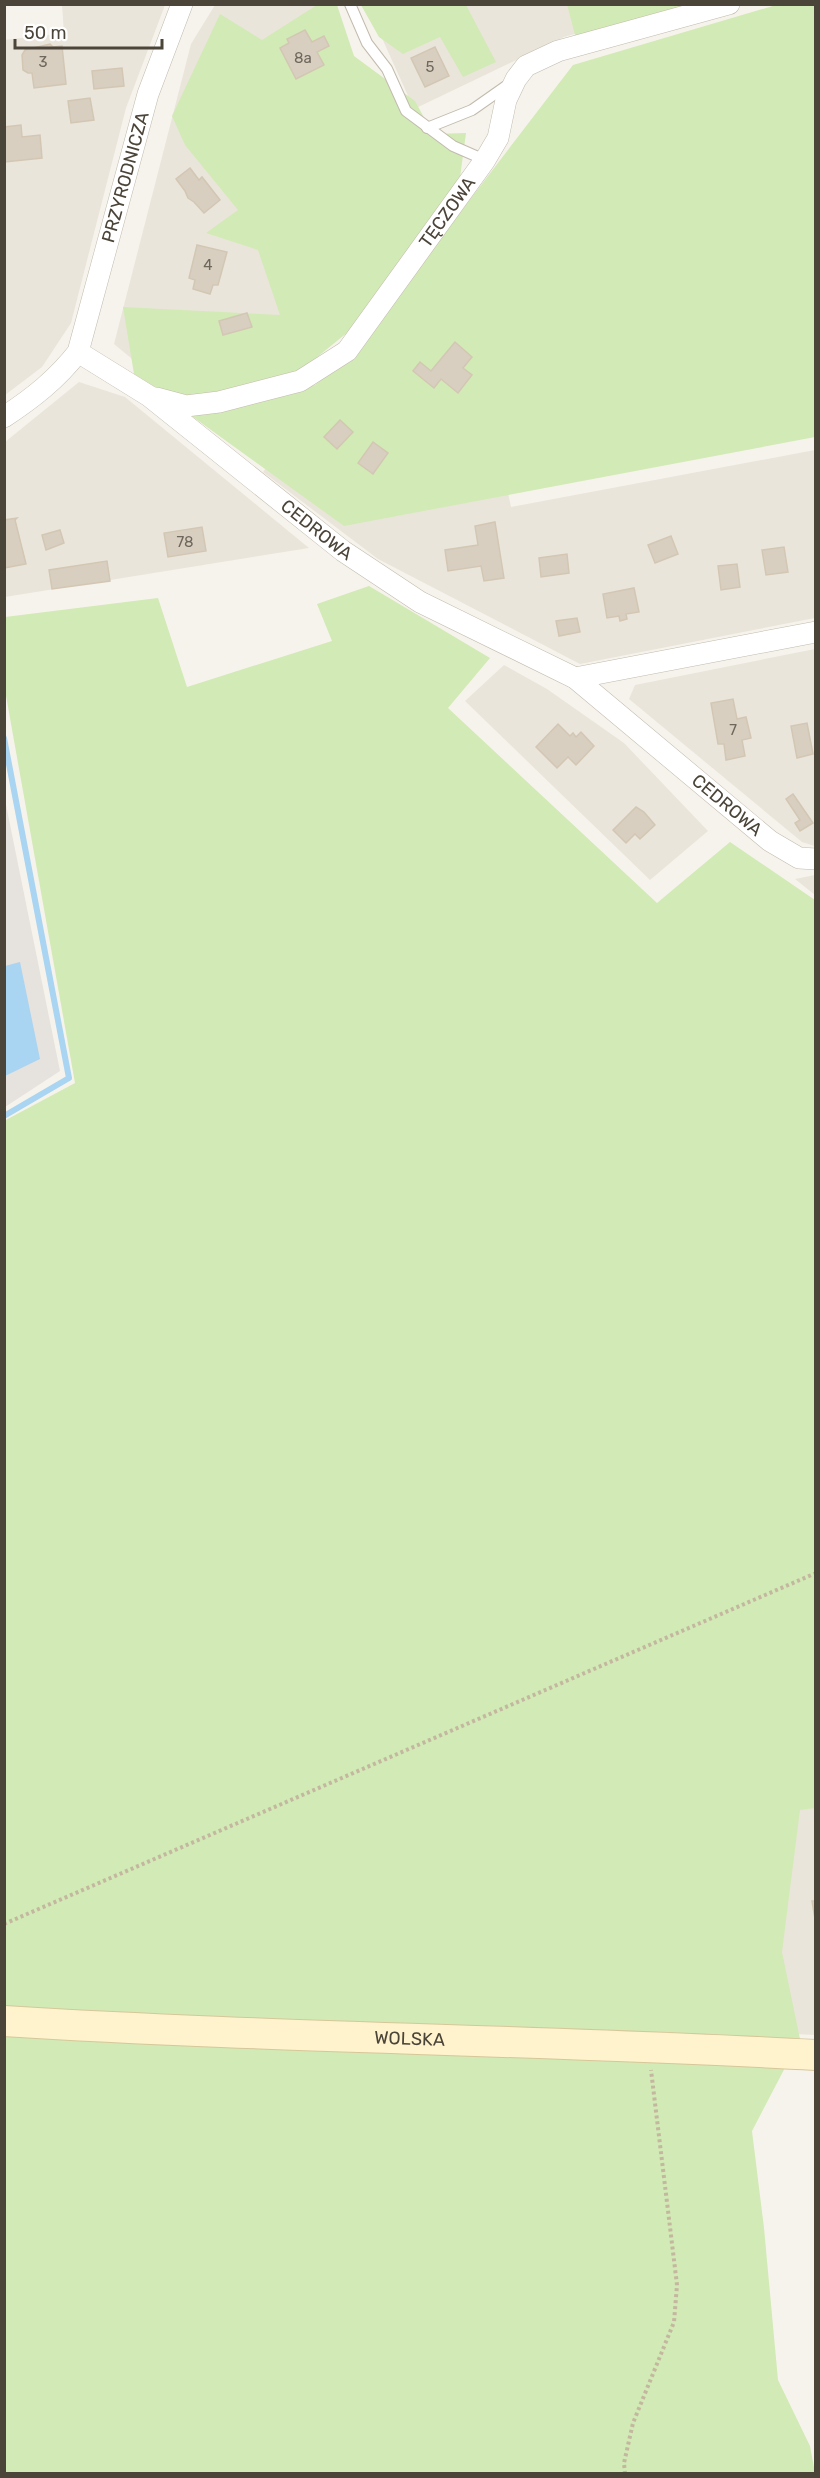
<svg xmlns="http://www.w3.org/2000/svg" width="820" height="2478" viewBox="0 0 820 2478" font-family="Rubik,sans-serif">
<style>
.residential{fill:#eae5da}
.industrial{fill:#e6e2dd}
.green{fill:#d2eab5}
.water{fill:#a9d4f2}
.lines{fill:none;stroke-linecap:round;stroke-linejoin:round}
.stream{stroke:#a9d4f2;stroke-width:6}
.building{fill:#d8cfc1;stroke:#d3c7b4;stroke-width:1.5}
.lane-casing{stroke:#c2bbae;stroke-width:12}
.street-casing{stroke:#c2bbae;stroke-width:22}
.secondary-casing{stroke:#d6c79b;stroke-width:32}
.path{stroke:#c4b79f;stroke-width:4;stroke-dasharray:3 3;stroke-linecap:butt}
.lane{stroke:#fff;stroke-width:10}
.street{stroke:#fff;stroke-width:21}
.secondary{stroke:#fff3cd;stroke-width:30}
.labels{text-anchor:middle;stroke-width:4.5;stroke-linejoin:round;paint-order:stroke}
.number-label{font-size:15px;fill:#6e675b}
.street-label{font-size:18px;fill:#4b4439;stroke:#fff}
</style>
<rect width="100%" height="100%" fill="#f6f3ec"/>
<g class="residential">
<polygon points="62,5 165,5 126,108 71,323 42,367 5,395 4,40 64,33"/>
<polygon points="215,5 327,5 293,359 160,382 114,344 191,44"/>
<polygon points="367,5 674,5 564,37 414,109"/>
<polygon points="454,237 511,507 815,450 815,618 580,664 378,559 263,472"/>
<polygon points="79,382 125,397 309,548 5,597 5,442"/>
<polygon points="815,649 815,846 802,842 629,699 635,685"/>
<polygon points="504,665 547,689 624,743 708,831 650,880 465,701"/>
<polygon points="815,875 815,895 795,879"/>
<polygon points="815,1771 815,2035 666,2027"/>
</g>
<polygon class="industrial" points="4,795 60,1071 5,1107 4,1107"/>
<g class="green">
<polygon points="567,4 691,5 576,39"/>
<polygon points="317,5 337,5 354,56 415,101 433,134 466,133 459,185 348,332 279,388 185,402 163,392 134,374 123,307 280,315 258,250 206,233 238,210 185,145 172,116 220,14 262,40"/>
<polygon points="361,5 466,5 496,62 463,77 440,37 403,54 379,37"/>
<polygon points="776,5 815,5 815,437 344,526 189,414 315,385 347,360 573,65"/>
<polygon points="369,586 490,658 448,708 657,903 730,842 815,900 815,1808 800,1810 782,1952 800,2039 752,2131 764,2228 778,2380 810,2446 815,2473 5,2473 4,1121 75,1083 5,690 5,617 158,598 187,687 332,641 317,604"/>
</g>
<polygon class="water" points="20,962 40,1059 5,1076 5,966"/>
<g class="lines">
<polyline class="stream" points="4,738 69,1078 4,1116"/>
</g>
<g class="building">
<polygon points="305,30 312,42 324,36 329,46 317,52 324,65 296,79 280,48 289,43 287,39"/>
<polygon points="50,44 53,47 62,46 66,84 34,88 32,73 28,73 23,70 22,55 25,50"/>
<polygon points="435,47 449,76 425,87 411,58"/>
<polygon points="122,68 124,86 94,89 92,71"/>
<polygon points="90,98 94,120 71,123 68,101"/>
<polygon points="21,125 22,137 40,135 42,158 5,162 4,127"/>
<polygon points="190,168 199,180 202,177 220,200 204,213 194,202 188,198 185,191 176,179"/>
<polygon points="197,245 227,252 218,285 213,285 210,294 193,289 195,280 189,278"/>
<polygon points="247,313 252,327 223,335 219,321"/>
<polygon points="455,342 472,357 463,368 472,375 458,393 441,379 434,388 413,371 420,362 431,371"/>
<polygon points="340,420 353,432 337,449 324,437"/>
<polygon points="373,442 388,453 373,474 358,463"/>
<polygon points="17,518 15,520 26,564 4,568 4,520"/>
<polygon points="495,522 504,578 484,581 481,566 448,571 445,550 478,545 475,526"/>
<polygon points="202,527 206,551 168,557 164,533"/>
<polygon points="60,530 64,543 46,550 42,535"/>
<polygon points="671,536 678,554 655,563 648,545"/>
<polygon points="784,547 788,572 766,575 762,550"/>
<polygon points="567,554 569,573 541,577 539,558"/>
<polygon points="107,561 110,581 52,589 49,570"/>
<polygon points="737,564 740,587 721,590 718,566"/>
<polygon points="634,588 639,612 626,614 627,619 620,621 619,616 607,618 603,594"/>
<polygon points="577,618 580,632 559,636 556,621"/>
<polygon points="733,699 737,719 746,717 751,738 742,740 745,756 726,760 724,744 718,744 711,703"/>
<polygon points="807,723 813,754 797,758 791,726"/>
<polygon points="558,724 570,736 573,733 576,737 581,732 594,746 576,765 568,757 557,768 536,747"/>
<polygon points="793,794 813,823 800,831 795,823 800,820 786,799"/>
<polygon points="636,807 644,812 655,825 640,839 635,834 626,843 613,830"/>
<polygon points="812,1901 816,1901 816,1925"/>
</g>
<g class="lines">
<g class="lane-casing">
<g id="lane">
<polyline points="350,4 367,43 387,69 406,111 453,146 485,160"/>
<polyline points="427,128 472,110 509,84"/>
</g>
</g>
<g class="street-casing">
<g id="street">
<path id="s1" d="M78 352 149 396 343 551 420 602 575 678 770 841 799 858 816 859"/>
<path id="s2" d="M156 398 186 406 219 402 300 381 347 351 485 160 498 138 506 100 516 79 526 66 558 51 729 4"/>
<path id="s3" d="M4 417C33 398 57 379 78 352L148 94 182 4"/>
<polyline points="575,678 816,632"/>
</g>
</g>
<g class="secondary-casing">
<g id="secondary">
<path id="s4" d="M4 2021C275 2038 545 2040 816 2055"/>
</g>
</g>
<g class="path">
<polyline points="4,1924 816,1573"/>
<polyline points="625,2474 624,2463 633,2423 674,2322 677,2285 651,2070"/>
</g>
<use href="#lane" class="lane"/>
<use href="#street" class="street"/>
<use href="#secondary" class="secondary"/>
</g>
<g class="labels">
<g class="number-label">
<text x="303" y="63">8a</text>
<text x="43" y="67">3</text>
<text x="430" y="72">5</text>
<text x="208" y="270">4</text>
<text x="185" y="547">78</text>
<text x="733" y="735">7</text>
</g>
<g class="street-label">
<text dy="6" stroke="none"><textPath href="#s3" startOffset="280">PRZYRODNICZA</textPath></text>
<text dy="6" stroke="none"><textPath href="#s2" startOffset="375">TĘCZOWA</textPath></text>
<text dy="6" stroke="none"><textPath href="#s1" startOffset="298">CEDROWA</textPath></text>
<text dy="6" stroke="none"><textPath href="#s1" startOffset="795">CEDROWA</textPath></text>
<text dy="6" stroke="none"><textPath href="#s4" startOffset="406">WOLSKA</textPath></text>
</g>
</g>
<rect width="820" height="2478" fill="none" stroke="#4b4439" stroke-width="12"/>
<path d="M15 39v9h147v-9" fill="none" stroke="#4b4439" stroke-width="3"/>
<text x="24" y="39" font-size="18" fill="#4b4439" stroke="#ffffff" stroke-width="4.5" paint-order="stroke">50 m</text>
</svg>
